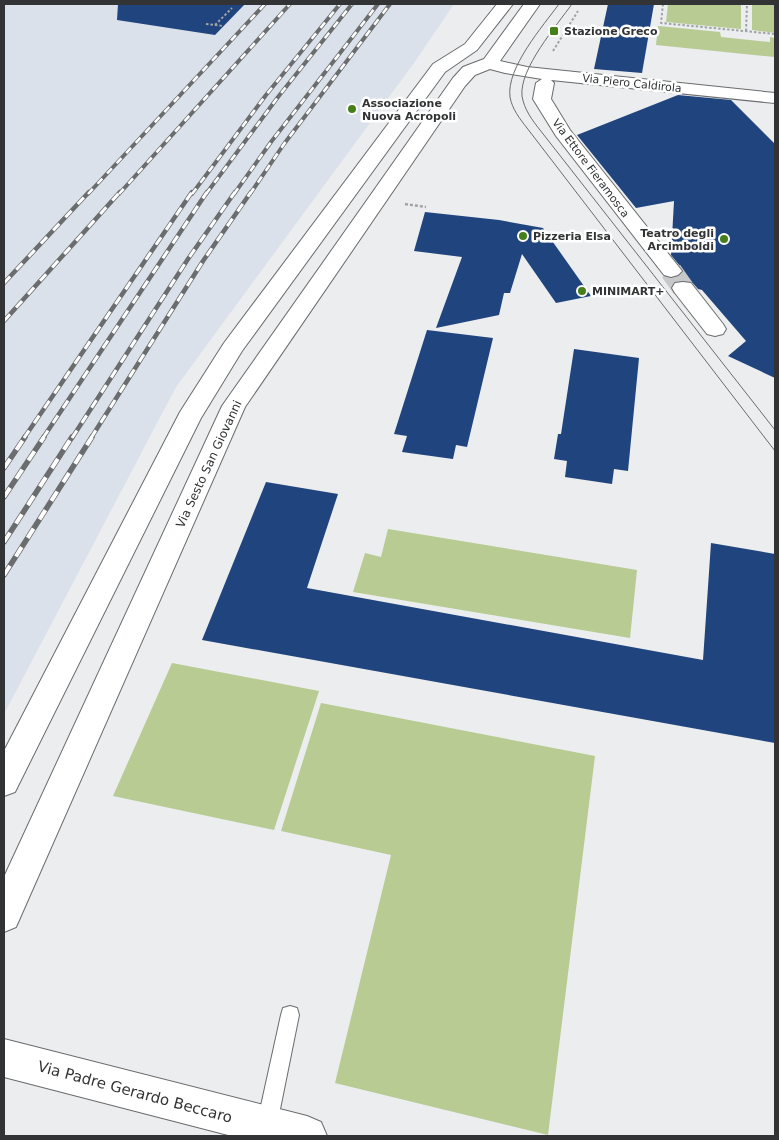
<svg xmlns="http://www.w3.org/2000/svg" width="779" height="1140" viewBox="0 0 779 1140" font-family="'DejaVu Sans',sans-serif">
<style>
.built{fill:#dbe1ea}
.green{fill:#b7cb92}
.building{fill:#20447d}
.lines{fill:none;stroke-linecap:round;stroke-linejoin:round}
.street-tunnel{stroke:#c6c8ca;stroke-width:22;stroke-dasharray:22 11;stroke-linecap:butt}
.lane-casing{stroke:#696b6d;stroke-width:2}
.street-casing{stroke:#696b6d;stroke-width:2}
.path-far1{stroke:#a1a3a4;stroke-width:2;stroke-dasharray:2.5 2;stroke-linecap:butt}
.path{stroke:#a1a3a4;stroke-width:2.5;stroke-dasharray:3 2;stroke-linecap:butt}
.lane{fill:#fff;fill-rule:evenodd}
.street{fill:#fff;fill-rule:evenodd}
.tram{stroke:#6b6c6d;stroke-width:1}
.rail-far2-casing{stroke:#6b6c6d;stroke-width:4}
.rail-far1-casing{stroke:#6b6c6d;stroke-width:4.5}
.rail-casing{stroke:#6b6c6d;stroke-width:5.5}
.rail-far2{stroke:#fff;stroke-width:2.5;stroke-dasharray:7;stroke-linecap:butt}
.rail-far1{stroke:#fff;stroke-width:3;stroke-dasharray:9;stroke-linecap:butt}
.rail{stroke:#fff;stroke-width:4;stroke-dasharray:11;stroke-linecap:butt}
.poi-dot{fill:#447f1a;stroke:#fff;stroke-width:2}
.labels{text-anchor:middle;stroke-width:5;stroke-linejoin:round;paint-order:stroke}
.far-poi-label{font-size:11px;font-weight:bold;fill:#323334;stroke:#fff;text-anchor:start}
.far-street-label{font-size:11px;fill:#323334;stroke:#fff}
.street-label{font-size:12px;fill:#323334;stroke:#fff}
.near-street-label{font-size:15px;fill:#323334;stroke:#fff}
</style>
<rect width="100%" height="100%" fill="#ebedef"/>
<polygon class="built" points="4,4 454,4 414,63 176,387 4,714"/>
<g class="green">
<polygon points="668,4 741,4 741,29 666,22"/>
<polygon points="752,4 775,4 775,33 752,30"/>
<polygon points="658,26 720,32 721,37 770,42 770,37 775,38 775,57 656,45"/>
<polygon points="388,529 637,570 630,638 353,592 365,553 381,557"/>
<polygon points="172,663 319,691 274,830 113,796"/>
<polygon points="321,703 595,756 548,1135 335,1083 391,855 281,831"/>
</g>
<g class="building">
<polygon points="118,4 245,4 215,35 117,20"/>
<polygon points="608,4 654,4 642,73 594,69"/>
<polygon points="678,95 731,100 775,144 775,378 728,356 746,341 702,290 698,289 691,281 683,280 675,281 670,286 670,279 679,277 684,271 671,255 674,201 636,208 577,135"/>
<polygon points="425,212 499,220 543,228 591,296 556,303 522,254 510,293 504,293 499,315 436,328 462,257 414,251"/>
<polygon points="427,330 493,338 467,447 456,445 453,459 402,452 407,436 394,434"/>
<polygon points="574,349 639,358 628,471 614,469 612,484 565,477 567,461 554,459 558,434 561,434"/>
<polygon points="266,482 338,494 307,588 703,660 711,543 775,554 775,743 202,640"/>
</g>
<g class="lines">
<polyline class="street-tunnel" points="671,271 683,288"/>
<g class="lane-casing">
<polygon id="lane" points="290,1006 297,1008 299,1015 277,1124 274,1131 267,1134 260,1131 257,1124 281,1015 283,1008"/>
</g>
<g class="street-casing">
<g id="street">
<polygon points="497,4 513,4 477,50 445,72 242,351 201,418 15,792 4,796 4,751 180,412 224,343 433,64 465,44"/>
<polygon points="524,4 540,4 500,61 527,67 775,93 775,103 551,80 554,83 551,99 570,130 682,271 678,275 671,277 664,275 556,136 533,99 536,83 542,79 505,73 490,69 475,75 465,86 245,407 16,927 4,932 4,877 222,406 453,78 463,67 484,59"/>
<polygon points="683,282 691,283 723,324 726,329 723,334 715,336 707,334 675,293 672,288 675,283"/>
<polygon points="4,1039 307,1116 321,1122 327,1136 232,1136 4,1077"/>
</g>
</g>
<g class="path-far1">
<polyline points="663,4 661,23 775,34"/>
<polyline points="206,24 223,26"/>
<polyline points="215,25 232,8"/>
<polyline points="746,31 747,4"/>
<polyline points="553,51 578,11"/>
</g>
<polyline class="path" points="405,204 426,207"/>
<use href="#lane" class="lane"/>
<use href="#street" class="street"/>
<g class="tram">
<path d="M559 4C543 26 506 68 510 97 512 109 520 119 527 128L775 451"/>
<path d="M572 4C557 25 519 69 522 96 524 109 532 120 540 130L775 430"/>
</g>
<g class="rail-far2-casing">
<g id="rail-far2">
<polyline points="88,194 265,4"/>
<polyline points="119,194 290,4"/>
<polyline points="192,194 266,95 340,4"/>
<polyline points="206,194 278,97 352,4"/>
<polyline points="234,194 271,142 378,4"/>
<polyline points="250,194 284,144 390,4"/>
</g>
</g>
<g class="rail-far1-casing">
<g id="rail-far1">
<polyline points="4,283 89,192"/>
<polyline points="4,321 120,192"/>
<polyline points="24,438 192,192"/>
<polyline points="43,438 207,192"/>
<polyline points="72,438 188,259 235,192"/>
<polyline points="91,438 203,261 251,192"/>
</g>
</g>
<g class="rail-casing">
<g id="rail">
<polyline points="4,468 25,437"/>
<polyline points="4,497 44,437"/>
<polyline points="4,542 72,437"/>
<polyline points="4,575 92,437"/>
</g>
</g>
<use href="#rail-far2" class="rail-far2"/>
<use href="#rail-far1" class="rail-far1"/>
<use href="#rail" class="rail"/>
</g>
<g class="poi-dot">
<rect x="549" y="26" width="10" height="10" rx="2.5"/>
<circle cx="352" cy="109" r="5"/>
<circle cx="523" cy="236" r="5"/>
<circle cx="724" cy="239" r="5"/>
<circle cx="582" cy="291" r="5"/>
</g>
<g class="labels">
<g class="far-poi-label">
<text x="564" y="35">Stazione Greco</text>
<text x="362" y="107">Associazione<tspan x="362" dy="13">Nuova Acropoli</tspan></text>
<text x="714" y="237" text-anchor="end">Teatro degli<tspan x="714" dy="13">Arcimboldi</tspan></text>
<text x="533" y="240">Pizzeria Elsa</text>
<text x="592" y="295">MINIMART+</text>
</g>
<g class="far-street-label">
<text transform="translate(632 83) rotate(6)" y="4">Via Piero Caldirola</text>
<text transform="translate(591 168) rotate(53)" y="4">Via Ettore Fieramosca</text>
</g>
<g class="street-label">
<text transform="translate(209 464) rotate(-65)" y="4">Via Sesto San Giovanni</text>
</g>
<g class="near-street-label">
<text transform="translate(135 1092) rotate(15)" y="5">Via Padre Gerardo Beccaro</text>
</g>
</g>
<rect width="779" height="1140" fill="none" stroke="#323334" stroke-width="10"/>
</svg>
